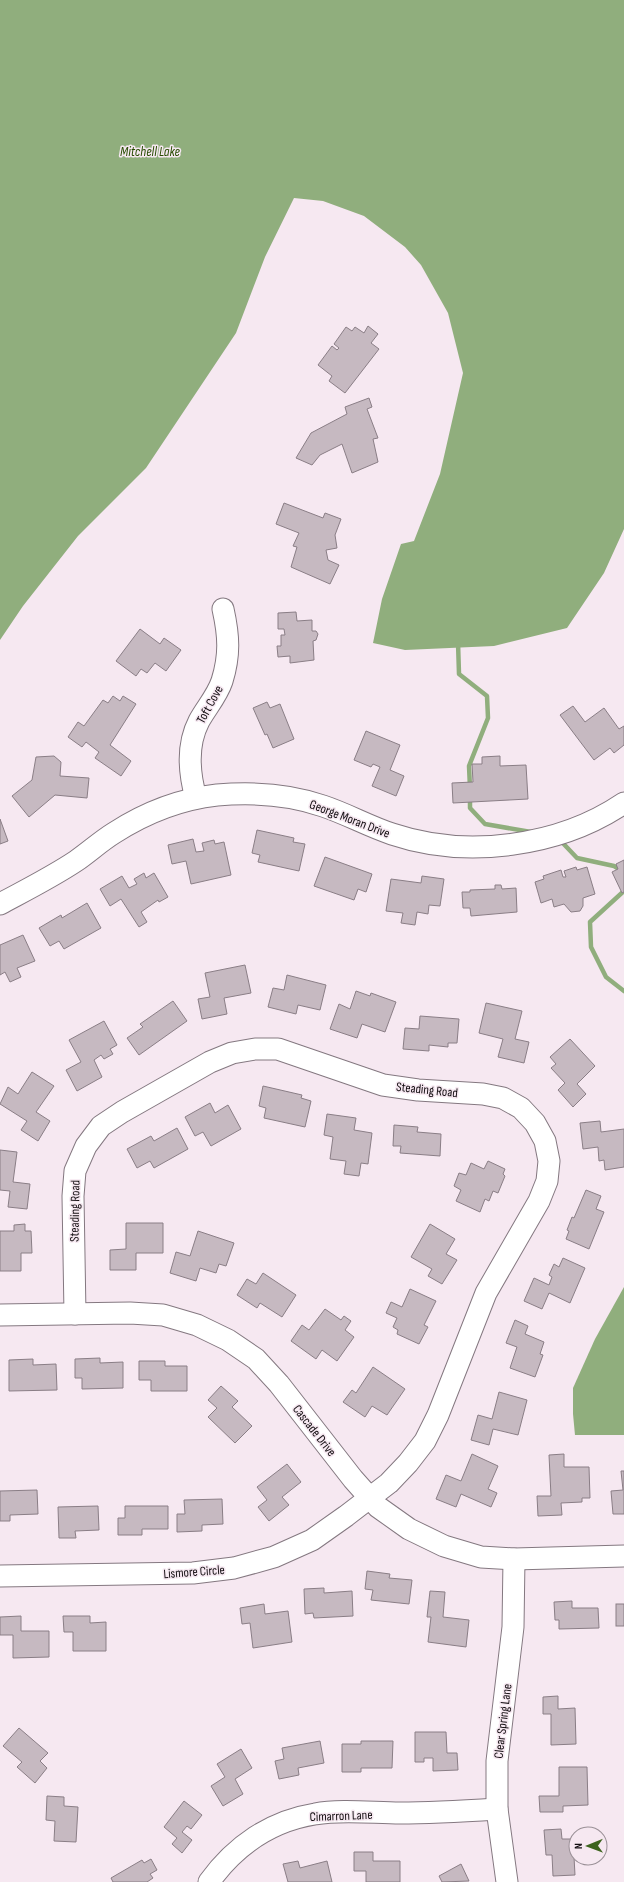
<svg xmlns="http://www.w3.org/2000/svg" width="624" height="1882" viewBox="0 0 624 1882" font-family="'Sofia Sans Condensed',sans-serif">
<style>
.water{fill:#90ae7d}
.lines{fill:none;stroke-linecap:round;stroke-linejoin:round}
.stream{stroke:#90ae7d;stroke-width:4.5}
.building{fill:#c6b9c1;stroke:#8a7e86}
.minor-casing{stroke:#847880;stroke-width:23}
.minor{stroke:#fff;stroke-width:21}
.labels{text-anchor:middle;stroke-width:3;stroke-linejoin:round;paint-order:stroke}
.street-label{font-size:13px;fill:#110c0f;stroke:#f6e8f1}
.water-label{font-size:14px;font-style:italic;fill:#274c00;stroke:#f6e8f1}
</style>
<rect width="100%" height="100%" fill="#f6e8f1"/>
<g class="water">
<polygon points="0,0 624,0 624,529 604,573 567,628 494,646 405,650 373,643 382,599 401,544 414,541 440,474 463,373 448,313 421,265 405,247 364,216 323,201 294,198 265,257 236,333 146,468 78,536 23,606 0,640"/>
<polygon points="624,1287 624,1435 575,1435 573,1414 573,1388 595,1339"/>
</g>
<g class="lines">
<g class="stream">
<polyline points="458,642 459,674 487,696 488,718 469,766 470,788"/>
<polyline points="470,796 470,808 485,824 531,832"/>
<polyline points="559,839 577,858 614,866 624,872"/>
<polyline points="624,891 590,922 591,947 606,977 624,991"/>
</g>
</g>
<g class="building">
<polygon points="368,326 378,334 371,343 379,349 345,393 329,381 332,376 318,365 332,346 337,350 339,348 334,344 346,327 352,331 355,327 364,333"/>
<polygon points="369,398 372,407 367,409 378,438 373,439 378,462 352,473 342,444 320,455 312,465 296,458 311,433 347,414 345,407"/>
<polygon points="284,503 323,518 325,513 341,519 335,535 337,548 326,550 328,560 339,565 330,584 291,567 297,547 293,546 299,533 276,524"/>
<polygon points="296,612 297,621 312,620 312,631 316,631 318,634 316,640 313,641 314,660 290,663 290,656 278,657 277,646 281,646 281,635 285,635 284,629 278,629 278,613"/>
<polygon points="140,629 160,644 164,638 181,650 166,671 155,663 147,673 141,669 136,676 116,661"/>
<polygon points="113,696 120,701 123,696 136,704 110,745 131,761 121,776 95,758 99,752 86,742 82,747 68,737 78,722 84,726 103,700 108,703"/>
<polygon points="267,702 270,708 280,704 294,739 273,748 267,734 265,735 253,708"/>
<polygon points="573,706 585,722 604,708 619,729 624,726 624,745 614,753 610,748 594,760 560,715"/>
<polygon points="366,731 400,745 390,770 404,776 396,796 372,786 380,767 373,764 371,767 354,760"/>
<polygon points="54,756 61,762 60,776 89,778 87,798 55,795 29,817 12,796 32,780 36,757"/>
<polygon points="500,756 500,766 526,765 528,799 453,803 452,783 473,782 472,764 482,764 482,757"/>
<polygon points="0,819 8,841 0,844"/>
<polygon points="257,830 294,838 293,842 305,844 299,871 258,862 260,855 252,853"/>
<polygon points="193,839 196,852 204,851 202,843 214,840 215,844 224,842 231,875 191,884 186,861 172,864 168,845"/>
<polygon points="325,857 372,874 366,892 358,889 354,900 314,886"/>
<polygon points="624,860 624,892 622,893 612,872 618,869 616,864"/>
<polygon points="576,867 577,870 587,867 595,894 583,898 583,906 580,911 571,912 564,904 554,907 552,899 541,903 535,882 544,879 543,876 561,870 563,877 566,877 564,871"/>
<polygon points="144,873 146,878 154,873 168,897 159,902 158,900 141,912 147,922 139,927 121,899 110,906 100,889 122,876 129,888 137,884 134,879"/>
<polygon points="422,876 444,879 440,906 429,905 428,914 417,912 415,925 401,923 403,913 386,911 391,879 421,883"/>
<polygon points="495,885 501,885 502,889 516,888 517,912 471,916 470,908 463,908 462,892 470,892 470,890 495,889"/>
<polygon points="87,903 101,928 64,949 59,941 50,946 39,928 61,915 62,918"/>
<polygon points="23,935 35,961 17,968 21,977 10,982 5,972 0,975 0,945"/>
<polygon points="245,965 251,993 224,998 227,1014 202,1019 198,999 210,997 205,973"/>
<polygon points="287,975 326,985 320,1010 298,1005 296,1014 268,1007 273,988 284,990"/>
<polygon points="356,991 370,996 371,993 396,1002 385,1032 362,1024 357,1038 330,1029 339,1004 350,1009"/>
<polygon points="173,1001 187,1021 139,1055 127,1038 143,1027 140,1024"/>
<polygon points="486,1003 522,1011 515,1039 529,1042 524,1063 498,1057 503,1039 479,1033"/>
<polygon points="420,1016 459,1019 457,1043 448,1043 448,1047 429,1045 429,1051 403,1049 405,1028 419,1029"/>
<polygon points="104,1021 117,1045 110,1049 113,1054 104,1059 101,1055 94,1060 102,1077 77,1091 66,1070 81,1062 69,1040"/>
<polygon points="570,1039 595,1066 577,1084 586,1094 573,1107 558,1090 565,1083 551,1068 556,1064 550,1057"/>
<polygon points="32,1072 54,1086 36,1112 50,1121 38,1141 21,1130 27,1121 0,1104 8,1087 18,1094"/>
<polygon points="263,1086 302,1095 301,1098 311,1101 305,1127 264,1118 266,1108 259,1106"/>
<polygon points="210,1103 215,1113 228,1105 241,1129 211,1146 203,1132 195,1136 185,1117"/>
<polygon points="327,1114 356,1118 354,1130 372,1133 368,1164 361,1163 359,1176 344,1174 346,1161 330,1159 333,1137 324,1135"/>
<polygon points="600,1121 601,1132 624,1129 624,1167 605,1170 604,1160 599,1161 598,1147 583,1149 580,1123"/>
<polygon points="394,1125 418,1127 417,1132 441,1134 440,1156 400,1153 401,1146 393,1146"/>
<polygon points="177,1128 188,1149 154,1168 150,1161 137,1168 127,1149 151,1136 154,1141"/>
<polygon points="0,1150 17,1152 13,1182 30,1184 27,1209 8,1207 10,1191 0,1190"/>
<polygon points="488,1161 505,1169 503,1174 505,1176 498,1193 493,1191 489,1201 485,1199 480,1212 456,1201 461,1190 454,1186 459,1173 466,1175 471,1163 484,1169"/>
<polygon points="586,1190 601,1196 596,1209 604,1212 589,1249 566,1239 569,1231 567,1230 572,1217 574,1218"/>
<polygon points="126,1223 163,1223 163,1253 136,1253 136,1270 110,1270 110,1250 126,1249"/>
<polygon points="25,1224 25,1231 31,1231 32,1253 21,1253 21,1271 0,1271 0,1231 14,1231 14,1225"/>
<polygon points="430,1224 455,1239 446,1254 457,1260 442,1284 428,1276 432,1269 411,1257"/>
<polygon points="198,1231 234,1243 226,1266 219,1264 216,1273 200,1268 196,1281 170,1273 176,1252 190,1256"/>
<polygon points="563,1258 585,1268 570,1303 549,1293 542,1309 524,1301 534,1278 549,1285 552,1277 549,1275 554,1264 559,1267"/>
<polygon points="263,1273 296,1295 282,1317 260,1303 257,1308 237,1295 247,1279 256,1284"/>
<polygon points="410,1289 436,1301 424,1325 428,1327 419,1344 397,1334 398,1330 393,1327 397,1318 386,1313 391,1302 402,1307"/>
<polygon points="325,1309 341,1320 344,1316 351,1321 345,1330 354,1337 337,1361 322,1350 316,1359 291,1341 302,1325 309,1330"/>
<polygon points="515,1320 528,1326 525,1334 544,1342 540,1354 543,1355 535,1377 510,1368 517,1347 506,1343"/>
<polygon points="100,1358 100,1363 123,1362 123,1388 82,1389 82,1378 75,1378 75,1359"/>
<polygon points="33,1359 33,1365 56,1364 57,1390 9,1391 9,1360"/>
<polygon points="139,1361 165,1361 165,1366 187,1366 187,1391 151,1391 151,1380 139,1380"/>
<polygon points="373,1367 405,1389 387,1415 372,1406 365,1417 343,1402 352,1390 356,1393"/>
<polygon points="221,1386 238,1401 232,1407 252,1426 235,1443 208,1417 217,1408 208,1400"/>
<polygon points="499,1392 527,1400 518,1435 493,1429 489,1445 471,1440 478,1415 492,1419"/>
<polygon points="472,1454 498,1466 488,1489 497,1493 491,1507 461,1494 456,1507 436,1499 446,1475 461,1481"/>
<polygon points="564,1454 564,1467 589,1467 590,1498 582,1498 582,1502 561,1503 562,1515 538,1516 537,1496 551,1496 549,1455"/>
<polygon points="287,1464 301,1482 282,1497 289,1505 269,1521 258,1507 267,1500 257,1487"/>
<polygon points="621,1471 624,1471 624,1514 613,1514 611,1491 623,1490"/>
<polygon points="37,1490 38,1514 10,1515 10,1521 0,1521 0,1491"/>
<polygon points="222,1499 223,1524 202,1525 202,1531 177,1532 177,1514 185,1514 184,1500"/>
<polygon points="98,1506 99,1530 75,1531 76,1538 59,1538 58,1507"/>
<polygon points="125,1506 168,1506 168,1529 142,1529 142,1535 118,1535 118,1518 125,1518"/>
<polygon points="367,1571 390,1574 389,1578 412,1580 409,1604 371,1600 373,1590 365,1589"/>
<polygon points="324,1588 324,1593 352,1591 353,1616 314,1618 313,1613 305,1614 304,1589"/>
<polygon points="430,1591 445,1592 443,1617 469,1620 466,1647 428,1642 431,1617 427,1617"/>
<polygon points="572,1601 572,1608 598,1608 599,1628 559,1629 559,1620 555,1620 554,1602"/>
<polygon points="264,1604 265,1614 288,1611 292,1642 253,1648 250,1623 242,1624 240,1608"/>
<rect x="616" y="1604" width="8" height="22"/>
<polygon points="21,1616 21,1631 49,1631 49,1657 13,1658 13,1635 0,1635 0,1617"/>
<polygon points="63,1616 90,1616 90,1623 106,1622 106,1651 73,1651 73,1632 64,1632"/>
<polygon points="558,1696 558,1709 575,1708 576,1744 551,1745 551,1714 543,1714 543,1697"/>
<polygon points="19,1728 48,1753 40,1761 47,1768 35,1783 17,1767 22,1762 3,1746"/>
<polygon points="415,1732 446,1732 447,1753 457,1753 458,1770 433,1771 433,1758 424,1758 424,1762 415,1762"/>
<polygon points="320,1741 324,1763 298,1768 299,1775 279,1779 275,1761 284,1759 282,1748"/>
<polygon points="361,1741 393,1741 392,1768 361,1768 361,1772 342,1772 342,1744 361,1744"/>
<polygon points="241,1749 252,1768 235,1779 243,1794 223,1806 211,1786 225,1777 217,1764"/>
<polygon points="559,1767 587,1767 588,1805 563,1806 563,1812 540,1812 539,1796 559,1796"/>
<polygon points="47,1796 64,1797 64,1806 78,1807 76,1842 54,1841 55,1821 46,1820"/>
<polygon points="184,1801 202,1815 191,1829 187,1826 182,1832 192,1840 182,1853 172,1844 177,1838 164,1827"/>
<polygon points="561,1829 562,1839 573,1839 575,1875 553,1876 552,1855 546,1855 544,1830"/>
<polygon points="354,1852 373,1852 373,1861 400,1861 400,1882 366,1882 366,1871 354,1871"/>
<polygon points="151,1859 157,1870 150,1874 153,1878 147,1882 113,1882 111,1878 142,1860 144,1863"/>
<polygon points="298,1861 300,1868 327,1861 332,1882 288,1882 283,1864"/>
<polygon points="461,1864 469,1881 442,1882 439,1876"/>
</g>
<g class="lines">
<g class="minor-casing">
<g id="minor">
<path d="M196 798C189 773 186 746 199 721 206 708 217 696 222 681 230 655 229 636 223 609"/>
<path d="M0 904C26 890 52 877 76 861 89 852 101 841 114 833 145 813 181 799 217 795 253 792 289 794 323 806 347 814 368 826 392 834 466 859 559 847 624 803"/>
<polyline points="0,1315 130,1313 163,1315 197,1325 228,1340 256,1359 279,1384 353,1479 369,1497 378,1507 409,1529 444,1546 481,1557 514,1559 624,1556"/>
<polyline points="0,1576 193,1573 234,1568 274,1557 312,1540 346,1516 389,1483 408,1463 425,1441 438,1415 486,1293 539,1201 547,1181 549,1161 545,1141 535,1123 521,1108 503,1098 483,1094 418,1090 383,1085 278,1049 255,1049 232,1053 210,1062 122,1112 101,1126 86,1146 75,1171 73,1196 75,1314"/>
<path d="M209 1882C235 1846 271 1821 315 1814 340 1809 374 1813 400 1813 432 1813 465 1811 497 1809"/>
<polyline points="507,1882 497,1809 497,1761 513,1627 514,1559"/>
</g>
</g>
<use href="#minor" class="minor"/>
</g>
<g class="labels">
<g class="street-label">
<text transform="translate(209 704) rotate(-61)" y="5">Toft Cove</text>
<text transform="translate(350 818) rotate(21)" y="5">George Moran Drive</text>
<text transform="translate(427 1089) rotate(6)" y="5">Steading Road</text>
<text transform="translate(74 1211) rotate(-89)" y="5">Steading Road</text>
<text transform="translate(315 1430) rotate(52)" y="5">Cascade Drive</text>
<text transform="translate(194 1571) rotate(-4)" y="5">Lismore Circle</text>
<text transform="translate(502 1721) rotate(-83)" y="5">Clear Spring Lane</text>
<text transform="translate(341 1815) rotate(-2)" y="5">Cimarron Lane</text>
</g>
<g class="water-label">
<text x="150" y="156">Mitchell Lake</text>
</g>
</g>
<g transform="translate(588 1846) rotate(269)"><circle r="19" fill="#f6e8f1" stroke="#9a9097"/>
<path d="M0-3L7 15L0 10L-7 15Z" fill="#3d641e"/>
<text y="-6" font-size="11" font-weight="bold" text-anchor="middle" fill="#110c0f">N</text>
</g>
</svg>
